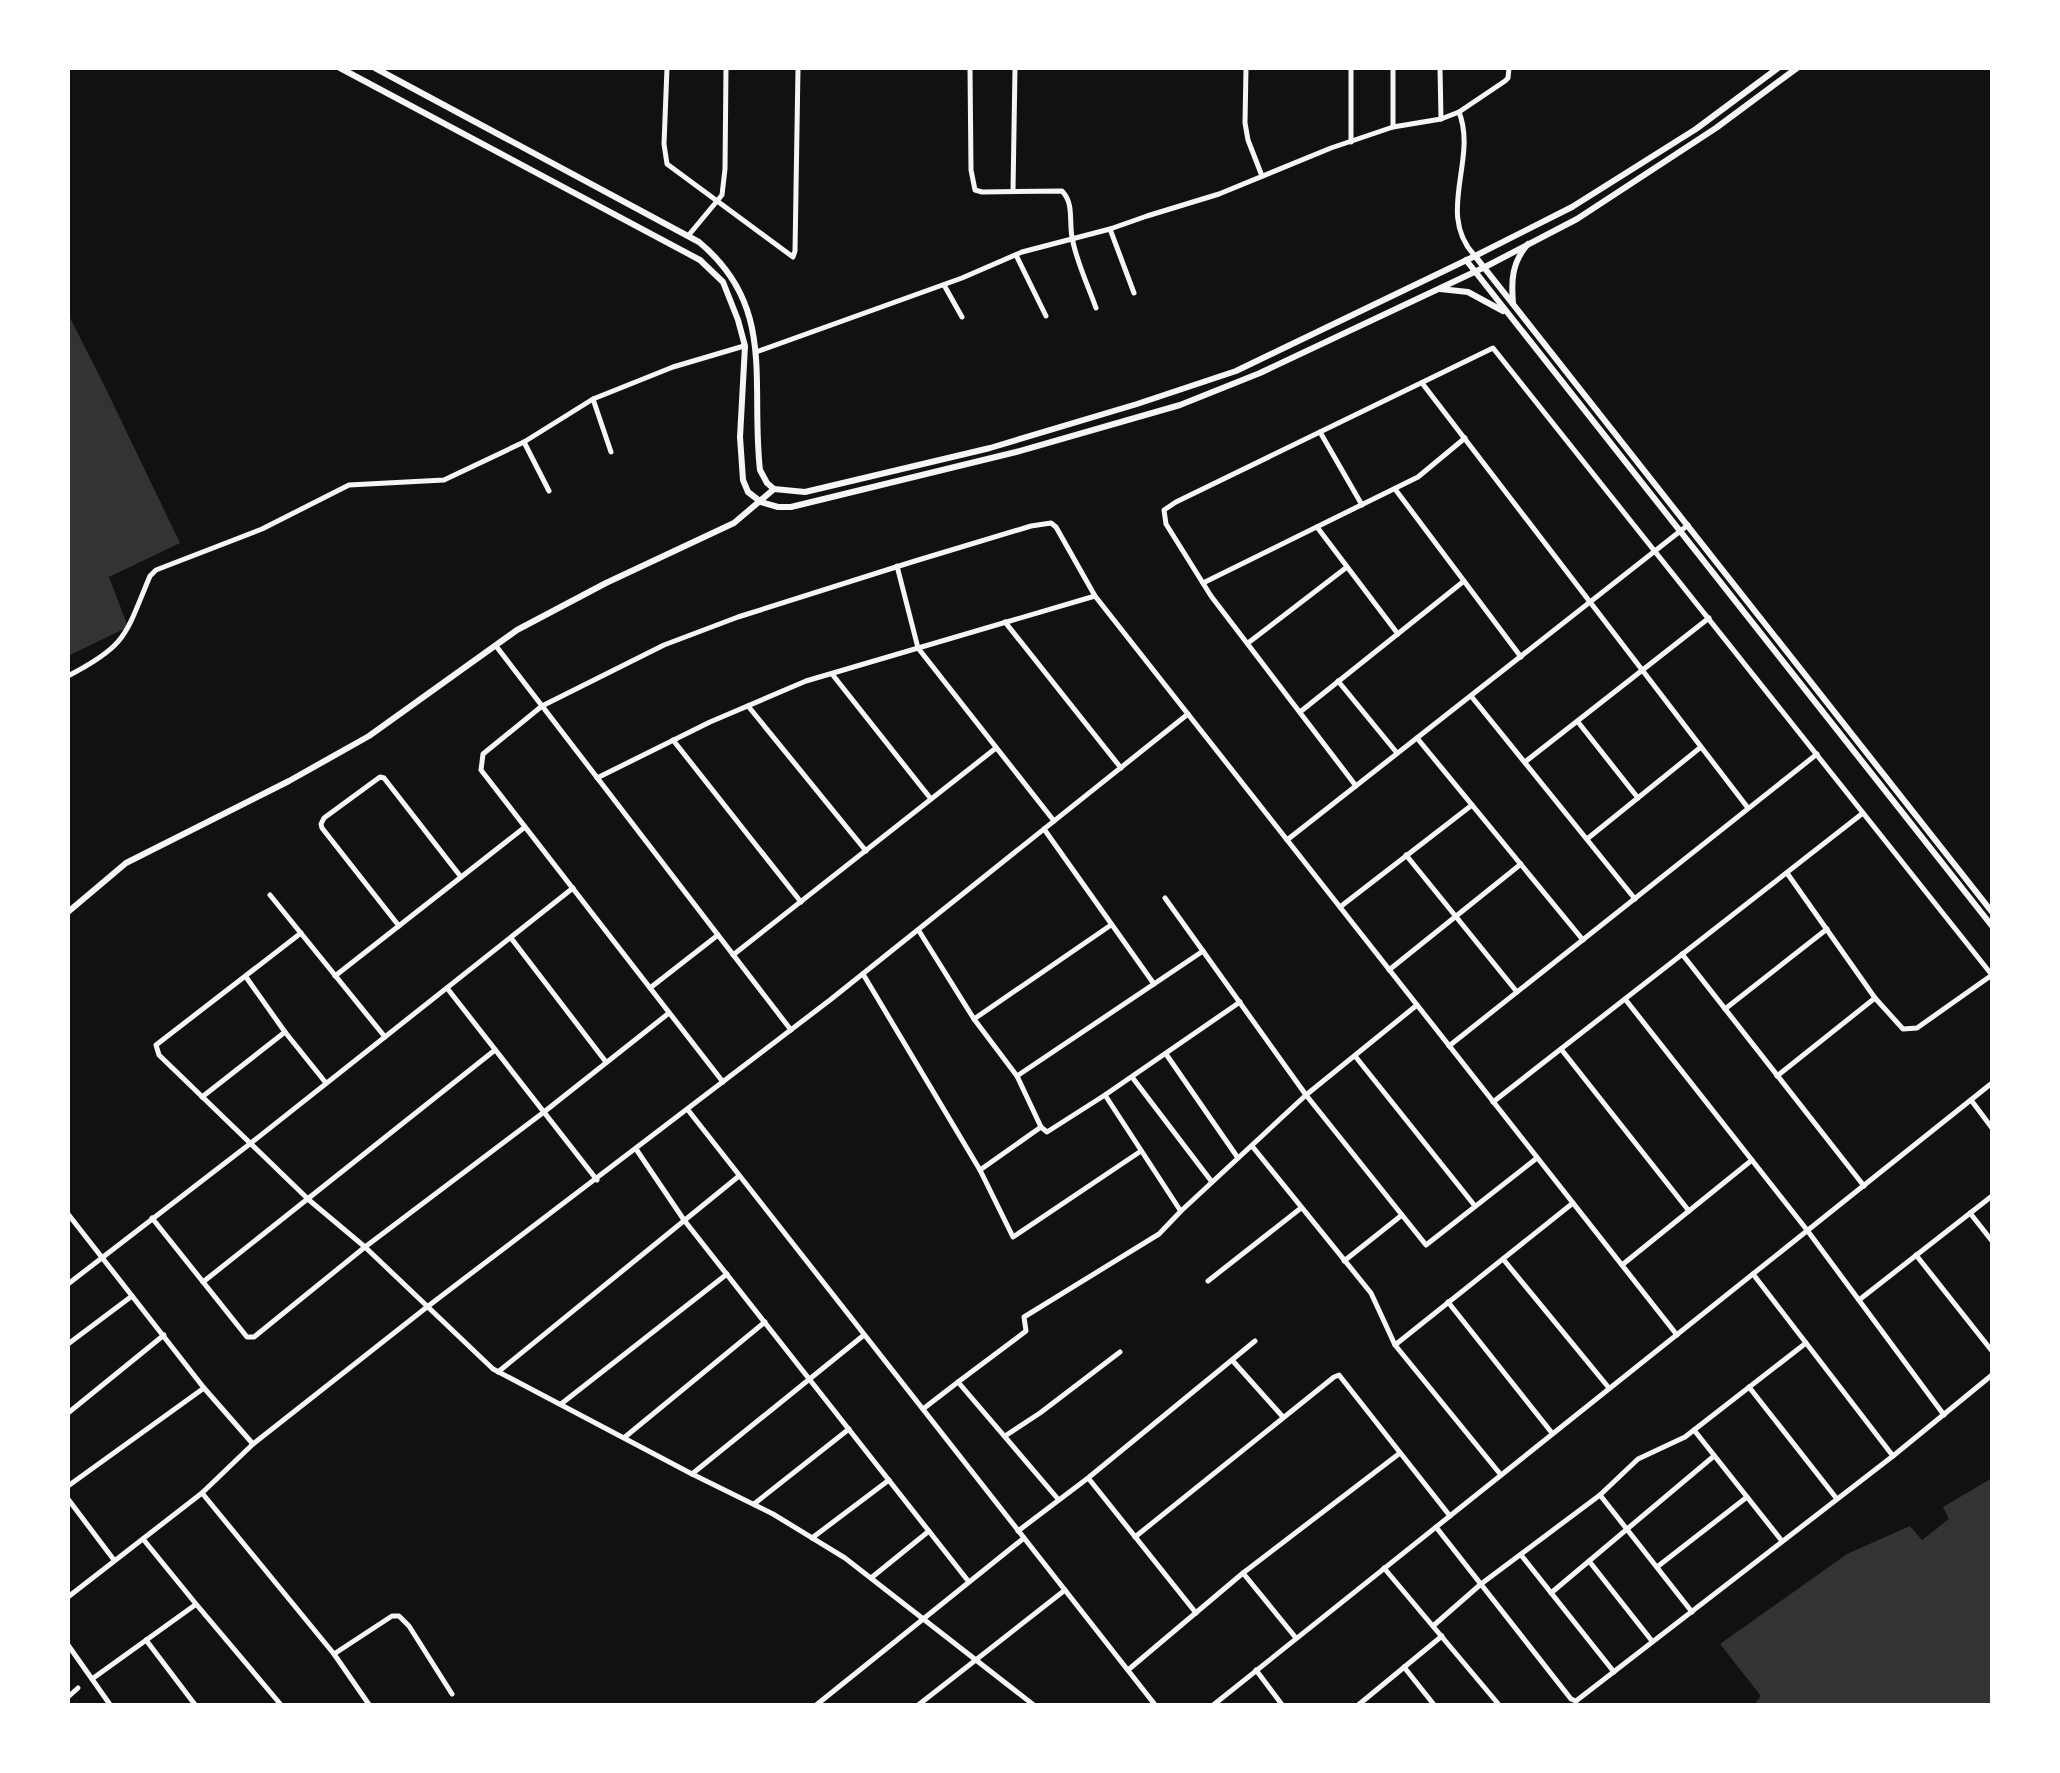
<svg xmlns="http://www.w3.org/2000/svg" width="2060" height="1773" viewBox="0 0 2060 1773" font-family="'Sofia Sans Condensed',sans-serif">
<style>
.water{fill:#333}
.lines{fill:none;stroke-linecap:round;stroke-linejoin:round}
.minor{stroke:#f5f5f5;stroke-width:5}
.tertiary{stroke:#f5f5f5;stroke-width:6}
.secondary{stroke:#f5f5f5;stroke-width:6}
</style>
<rect width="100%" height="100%" fill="#111"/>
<g class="water">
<polygon points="68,314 104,385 180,543 109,577 128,627 68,656"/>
<polygon points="1992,1478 1992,1705 1754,1705 1761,1696 1720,1644 1847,1554 1910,1526 1922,1540 1949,1519 1943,1507"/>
</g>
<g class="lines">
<g class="minor">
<polyline points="667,68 664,144 667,164 793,257 795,251 798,68"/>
<path d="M970 68 971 170 975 190 982 192 1062 191C1074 203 1069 221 1072 237 1076 261 1088 285 1096 308"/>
<polyline points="1246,68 1245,123 1248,140 1262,176"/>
<polyline points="1393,68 1393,127"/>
<polyline points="1440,68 1441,119"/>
<path d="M1459 112C1478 160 1435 214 1475 256"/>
<polyline points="1351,142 1351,68"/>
<polyline points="1013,191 1015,68"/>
<polyline points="1110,229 1134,293"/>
<polyline points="688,236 722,195 725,169 726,68"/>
<polyline points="1016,255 1046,316"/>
<polyline points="944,285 962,317"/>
<polyline points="756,352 962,278 1022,252 1110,229 1147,216 1219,194 1331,148 1393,127 1441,119 1459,112 1505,81 1508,78 1509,68"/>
<polyline points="1422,383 1748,808"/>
<polyline points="593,399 611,452"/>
<polyline points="1320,432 1362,505"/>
<polyline points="524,442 549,491"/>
<polyline points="1395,489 1521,657"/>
<polyline points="1317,527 1398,634"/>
<polyline points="897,566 918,648 1054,821"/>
<polyline points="1203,583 1418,477 1465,438"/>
<polyline points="1005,622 1121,768"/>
<polyline points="1248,643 1347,567"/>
<polyline points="496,646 791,1030"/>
<polyline points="832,674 931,799"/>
<path d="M68 676C128 645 125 635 150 576L156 570 262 529 349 485 444 480 524 442 593 399 673 367 744 346"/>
<polyline points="1338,681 1397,753"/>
<polyline points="1471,696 1635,899"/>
<polyline points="748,706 866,851"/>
<polyline points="1300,712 1464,581"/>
<polyline points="1578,722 1638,798"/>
<polyline points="1417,738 1583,940"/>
<polyline points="673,740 801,902"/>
<polyline points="1525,762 1709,618"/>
<polyline points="597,778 710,722 806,681 1095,596"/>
<polyline points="1356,786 1211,596 1166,524 1164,510 1176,502 1493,348 1992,975"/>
<polyline points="1044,829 1154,984"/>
<polyline points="1587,839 1701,747"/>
<polyline points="1287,840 1688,525"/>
<polyline points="1406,855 1517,992"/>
<polyline points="1787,873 1875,998 1903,1029 1917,1028 1992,975"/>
<polyline points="270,895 385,1037"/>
<polyline points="1165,898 1306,1095 1426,1245 1537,1158"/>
<polyline points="1340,907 1472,805"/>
<polyline points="399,926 322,828 321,824 324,818 380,777 384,778 461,877"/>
<polyline points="919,931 974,1019 1017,1076 1041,1127 1047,1132 1105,1095 1240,1002"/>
<polyline points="301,933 156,1045 159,1055 309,1200 365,1247 493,1369 692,1474 773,1514 845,1558 1035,1706"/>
<polyline points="511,938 606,1062"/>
<polyline points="1682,954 1864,1186"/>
<polyline points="733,955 996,748"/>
<polyline points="1389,970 1521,864"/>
<polyline points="863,974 980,1170"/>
<polyline points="335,976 525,827"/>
<polyline points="246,977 285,1032 326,1083"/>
<polyline points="447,988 597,1180"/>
<polyline points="650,988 718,935"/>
<polyline points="1625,999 1807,1230 1944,1415"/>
<polyline points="1725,1009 1827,929"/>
<polyline points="974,1019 1111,925"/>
<polyline points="1449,1046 1817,754"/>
<polyline points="1561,1049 1689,1211"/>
<polyline points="1166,1054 1238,1158"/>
<polyline points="1355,1056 1475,1206"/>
<polyline points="1017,1076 1203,951"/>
<polyline points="1777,1076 1875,998"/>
<polyline points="1132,1077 1212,1182"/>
<polyline points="723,1082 481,770 483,754 542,706 664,645 738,617 915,561 1031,526 1051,523 1056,527 1095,596 1677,1335"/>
<polyline points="1105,1095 1180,1210"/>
<polyline points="202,1097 285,1032"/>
<polyline points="1971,1100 1992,1128"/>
<polyline points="1493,1102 1863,813"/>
<polyline points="688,1110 1156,1706"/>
<polyline points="1041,1127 980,1170 1013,1237 1141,1151"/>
<polyline points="1252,1146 1371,1293 1395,1345 1501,1475"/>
<polyline points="636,1149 684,1220 969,1582"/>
<polyline points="1970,1213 1992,1241"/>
<polyline points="68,1214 204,1388 253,1444"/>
<polyline points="152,1218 247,1337 254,1337 365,1247 544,1112 669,1013"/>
<polyline points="1916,1255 1992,1351"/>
<polyline points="1503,1259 1609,1388"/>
<polyline points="1344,1261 1402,1215"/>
<polyline points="1622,1265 1752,1160"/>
<polyline points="1753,1274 1893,1456"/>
<polyline points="1208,1281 1301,1208"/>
<polyline points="203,1282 495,1050"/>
<polyline points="68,1284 251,1143 573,888"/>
<polyline points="1859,1300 1992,1196"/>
<polyline points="1448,1302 1552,1433"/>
<polyline points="68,1344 132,1296"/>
<polyline points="1395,1345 1573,1203"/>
<polyline points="1232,1360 1283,1417"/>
<polyline points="498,1372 739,1176"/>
<polyline points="958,1382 1026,1331 1024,1317 1159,1234 1181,1211 1306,1095 1417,1005"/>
<polyline points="1749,1387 1837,1499"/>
<polyline points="561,1404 727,1274"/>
<polyline points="923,1409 958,1382 1058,1499"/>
<polyline points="68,1413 164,1335"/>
<polyline points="1694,1430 1782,1541"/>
<polyline points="1005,1436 1040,1413 1120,1352"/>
<polyline points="625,1437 765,1322"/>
<polyline points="692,1474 864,1335"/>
<polyline points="1089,1479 1196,1613"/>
<polyline points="68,1486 204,1388"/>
<polyline points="202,1493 334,1654 370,1706"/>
<polyline points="1600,1495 1692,1612"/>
<polyline points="68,1499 114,1560"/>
<polyline points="754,1504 849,1429"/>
<polyline points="1436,1527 1571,1699 1576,1701 1893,1456 1992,1375"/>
<polyline points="1018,1531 1088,1478 1255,1341"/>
<polyline points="1135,1537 1334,1377 1339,1375 1450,1516"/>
<polyline points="812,1538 889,1480"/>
<polyline points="143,1539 196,1604 282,1706"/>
<polyline points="1521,1555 1614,1672"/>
<polyline points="1589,1561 1652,1641"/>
<polyline points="1657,1567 1747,1497"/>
<polyline points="1384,1568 1500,1706"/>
<polyline points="1243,1573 1296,1638"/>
<polyline points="871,1578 929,1531"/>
<polyline points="1551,1593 1714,1456"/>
<polyline points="68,1597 202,1493 253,1444 427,1307 830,1000 1188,714"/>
<polyline points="1433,1626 1481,1584 1600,1495 1638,1459 1685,1437 1806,1343"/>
<polyline points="146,1640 196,1706"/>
<polyline points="68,1645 111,1706"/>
<polyline points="334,1654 392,1616 399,1616 409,1626 452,1694"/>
<polyline points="1404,1667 1435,1706"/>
<polyline points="1128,1670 1243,1573 1400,1453"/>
<polyline points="1256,1670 1283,1706"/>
<polyline points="92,1679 195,1605"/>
<polyline points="68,1697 78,1688"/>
<polyline points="815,1706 1024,1538"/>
<polyline points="917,1706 1065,1590"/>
<polyline points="1212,1706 1992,1083"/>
<polyline points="1357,1706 1442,1636"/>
</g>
<g class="tertiary">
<polyline points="1475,256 1572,207 1696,129 1778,68"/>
<polyline points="1485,267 1577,219 1716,128 1797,68"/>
<polyline points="68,912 126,863 289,781 369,736 517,630 606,583 734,523 774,489"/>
</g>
<g class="secondary">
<polyline points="340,68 700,260 723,282 738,320 745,346 740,437 743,480 748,492 761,502 778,507 791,507 1016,452 1180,405 1260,373 1485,267"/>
<path d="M375 68 699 242C777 307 750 382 760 470L767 483 774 489 805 492 990 448 1137 404 1236 371 1475 256 1992 912"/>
<polyline points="1466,260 1992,926"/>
<polyline points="1440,289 1468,292 1503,311"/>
<path d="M1513 303C1511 280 1512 262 1528 244"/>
</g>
</g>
<rect width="2060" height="1773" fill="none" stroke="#ffffff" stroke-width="140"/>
</svg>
